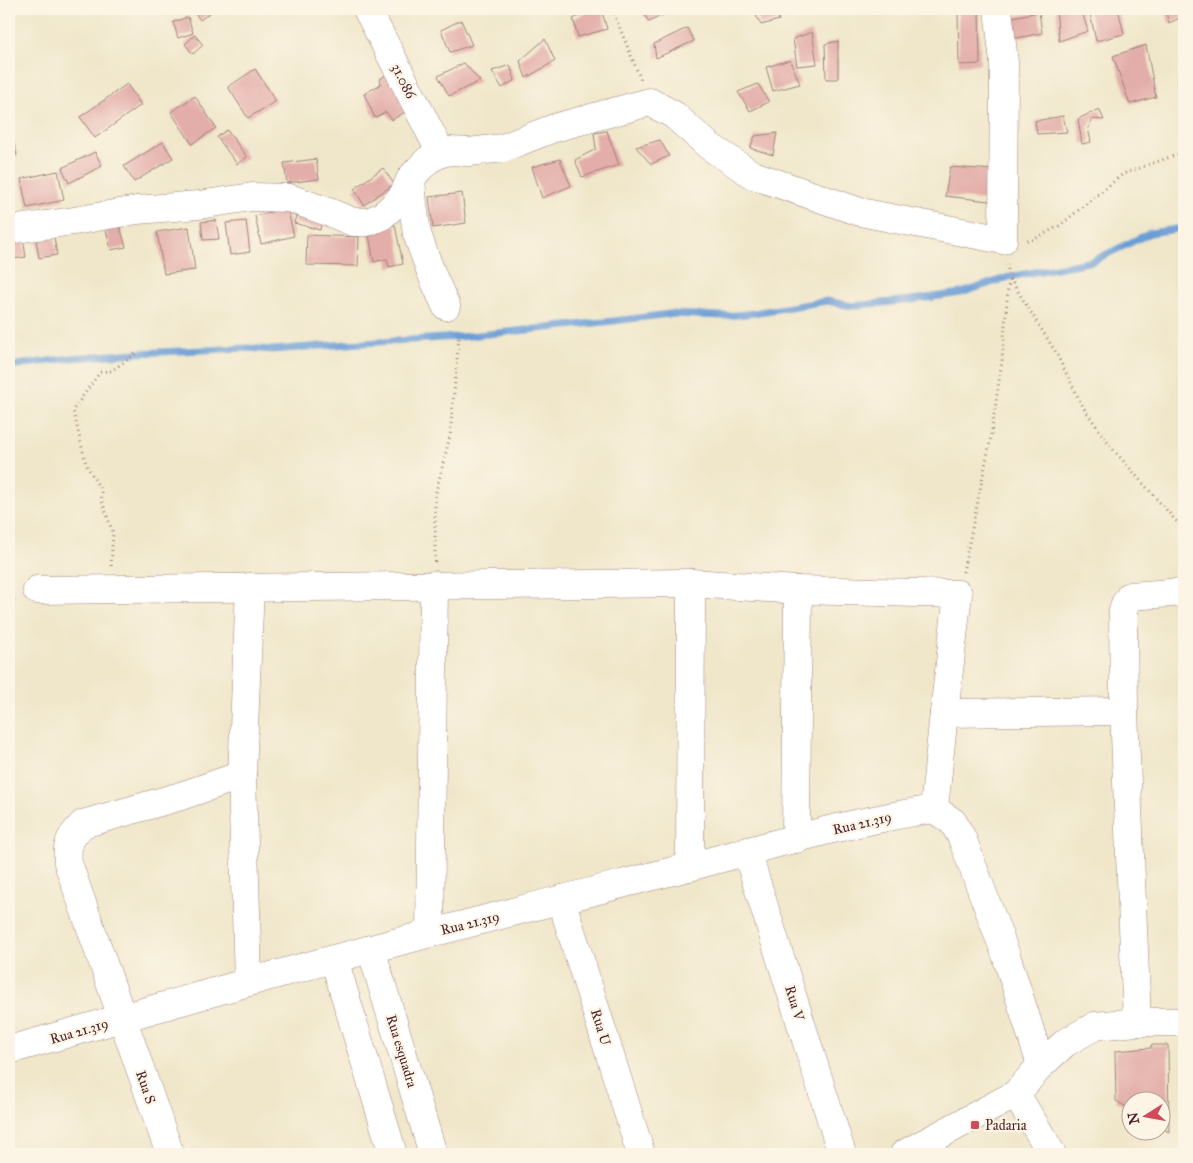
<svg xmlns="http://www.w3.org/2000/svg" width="1193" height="1163" viewBox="0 0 1193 1163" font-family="'IM FELL Great Primer',serif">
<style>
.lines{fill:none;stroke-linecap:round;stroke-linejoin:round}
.stream{stroke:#6a9dd6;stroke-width:7}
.building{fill:#e3ada9}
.minor-casing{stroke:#9d837b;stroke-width:29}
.path{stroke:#9d837b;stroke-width:3;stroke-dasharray:1 4;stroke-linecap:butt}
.minor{stroke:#fff;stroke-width:28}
.poi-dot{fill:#d1495b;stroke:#fcf5e5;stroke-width:2}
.labels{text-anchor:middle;stroke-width:4.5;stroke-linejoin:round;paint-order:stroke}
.street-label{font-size:14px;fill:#4a1f2b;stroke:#fcf5e5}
.poi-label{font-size:14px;fill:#4a1f2b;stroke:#fcf5e5;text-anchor:start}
</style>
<rect width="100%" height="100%" fill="#fcf5e5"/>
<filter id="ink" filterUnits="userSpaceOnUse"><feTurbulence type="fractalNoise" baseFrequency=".02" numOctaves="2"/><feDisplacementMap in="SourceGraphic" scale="10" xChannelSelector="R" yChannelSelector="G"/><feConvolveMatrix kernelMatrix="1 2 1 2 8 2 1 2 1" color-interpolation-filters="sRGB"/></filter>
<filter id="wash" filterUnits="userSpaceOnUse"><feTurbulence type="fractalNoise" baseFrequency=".0096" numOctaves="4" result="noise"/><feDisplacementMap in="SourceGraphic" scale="20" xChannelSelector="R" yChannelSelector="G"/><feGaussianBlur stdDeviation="1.12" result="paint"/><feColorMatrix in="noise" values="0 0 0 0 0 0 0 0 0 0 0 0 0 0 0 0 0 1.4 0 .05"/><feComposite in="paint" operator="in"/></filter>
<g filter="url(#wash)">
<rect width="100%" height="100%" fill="#f0e7cb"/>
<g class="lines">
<polyline class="stream" points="9,366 72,358 137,353 248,348 273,350 347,344 459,337 614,321 669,314 724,316 747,314 827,301 852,306 911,300 961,293 1009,277 1093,261 1150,233 1184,228"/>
</g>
<g id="blocks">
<g class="building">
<polygon points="192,9 215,9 200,20"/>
<polygon points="593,9 601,9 607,29 578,37 573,19"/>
<polygon points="641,9 674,9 649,22"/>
<polygon points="753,9 777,9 779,20 761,25"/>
<polygon points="958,9 979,9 980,64 959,65"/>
<polygon points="1056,9 1081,9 1088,31 1059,41"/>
<polygon points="1089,9 1118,9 1124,34 1096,41"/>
<polygon points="1165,9 1184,9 1184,16 1169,23"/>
<polygon points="1039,12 1042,33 1012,39 1007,18"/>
<polygon points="188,17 193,33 178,38 173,22"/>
<polygon points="461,20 472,45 450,52 441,30"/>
<polygon points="687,28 694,41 656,58 654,44"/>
<polygon points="812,32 817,64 797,66 793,39"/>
<polygon points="195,35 203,45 193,54 185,44"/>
<polygon points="545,39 555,61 526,78 520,61"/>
<polygon points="838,41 838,79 826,79 825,44"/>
<polygon points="1146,45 1156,97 1130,104 1113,56"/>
<polygon points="790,60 800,84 773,91 766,67"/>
<polygon points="464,63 480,81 449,96 438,76"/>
<polygon points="510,65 515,80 502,88 492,71"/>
<polygon points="255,69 276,101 248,118 228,87"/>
<polygon points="390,72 410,109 392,120 386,112 375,118 364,94 381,84 380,79"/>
<polygon points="1184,79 1184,97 1179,98 1178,80"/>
<polygon points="127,84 141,105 95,138 80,117"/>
<polygon points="758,84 769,102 750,111 738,92"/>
<polygon points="195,96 216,128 192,144 171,112"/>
<polygon points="1099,109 1104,120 1093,119 1088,128 1091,142 1082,144 1078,119"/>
<polygon points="1063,116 1067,132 1037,134 1035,121"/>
<polygon points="9,127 17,155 9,157"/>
<polygon points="227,130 247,157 237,164 217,137"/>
<polygon points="607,131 619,165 582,177 575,160 596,149 594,133"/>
<polygon points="777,133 773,155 750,148 755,136"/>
<polygon points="660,140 669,156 651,164 636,147"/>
<polygon points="163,142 173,158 134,182 124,166"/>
<polygon points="95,152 102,166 69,183 62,168"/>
<polygon points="316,159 319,179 287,183 284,163"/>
<polygon points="560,159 571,186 542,198 532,167"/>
<polygon points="950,167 994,170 989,201 945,196"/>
<polygon points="383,168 394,184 364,205 354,189"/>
<polygon points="58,171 64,200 27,208 21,179"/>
<polygon points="462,193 466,223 433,228 429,197"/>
<polygon points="287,208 294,236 261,244 255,216"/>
<polygon points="298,209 323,216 320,230 294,223"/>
<polygon points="216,220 219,239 203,240 201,222"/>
<polygon points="246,221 250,252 230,255 226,223"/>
<polygon points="119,223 126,247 111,250 105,226"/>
<polygon points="395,225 403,264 389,267 387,259 374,262 368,230"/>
<polygon points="189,227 195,270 164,274 157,232"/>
<polygon points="307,235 359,237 358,266 306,265"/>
<polygon points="54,237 57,255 39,258 36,240"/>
<polygon points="23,238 26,257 13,259 10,240"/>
<polygon points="1151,1045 1168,1045 1169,1132 1160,1127 1160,1100 1130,1100 1130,1109 1116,1101 1115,1051 1151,1048"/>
</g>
</g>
</g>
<g filter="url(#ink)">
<use href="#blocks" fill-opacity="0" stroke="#9d837b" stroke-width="1"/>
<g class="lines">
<g class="minor-casing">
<g id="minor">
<polyline points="367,9 441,153"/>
<polyline points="411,178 413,205 417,234 432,275 446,306"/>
<polyline points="9,230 74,221 137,210 199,205 252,197 289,198 331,213 353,222 368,222 382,216 393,206 402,197 411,178 419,169 428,160 441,153 451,151 469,152 503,148 554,128 650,102 674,115 709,146 753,175 860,212 1003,240 1004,62 998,9"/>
<polyline points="37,590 691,583 798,590 958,594 944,713 934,809"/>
<polyline points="944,713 1124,711"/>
<polyline points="934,809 953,822 962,838 1006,955 1041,1065"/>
<polyline points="796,839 798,590"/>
<polyline points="747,852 842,1154"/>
<polyline points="690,867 691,583"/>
<polyline points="561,899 641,1154"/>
<polyline points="430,933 434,585"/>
<polyline points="371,949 433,1154"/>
<polyline points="334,959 393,1154"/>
<polyline points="248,982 242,775 250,587"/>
<polyline points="1137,1022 1124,711 1123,611 1125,604 1130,596 1184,592"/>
<path d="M9 1050C89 1028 169 1004 249 982 382 945 516 911 649 877 744 854 838 823 934 809"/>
<polyline points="1016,1094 1052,1154"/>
<path d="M170 1154 68 863C66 844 70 837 83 824L181 796 242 775"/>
<polyline points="904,1154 1016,1094 1041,1065 1065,1043 1095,1026 1137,1022 1184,1022"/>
</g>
</g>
<g class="path">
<polyline points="612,9 641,80"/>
<polyline points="1027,240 1033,240 1059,226 1123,174 1184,152"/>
<polyline points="1007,264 1009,277 1055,351 1083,407 1111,447 1184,530"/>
<polyline points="435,562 435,496 450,436 459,337"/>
<polyline points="111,566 113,533 102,501 101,491 86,464 73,410 100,372 111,371 137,353"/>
<polyline points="963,572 990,442 1002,361 1009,277"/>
<polyline points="9,602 16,599"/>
</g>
<use href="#minor" class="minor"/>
</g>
</g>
<rect class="poi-dot" x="970" y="1120" width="10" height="10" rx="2.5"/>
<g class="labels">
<g class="street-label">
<text transform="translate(404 81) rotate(63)" y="5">31.086</text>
<text transform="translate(862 823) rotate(-13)" y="5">Rua 21.319</text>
<text transform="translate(470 923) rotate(-14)" y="5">Rua 21.319</text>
<text transform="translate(795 1003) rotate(73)" y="5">Rua V</text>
<text transform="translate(601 1027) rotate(73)" y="5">Rua U</text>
<text transform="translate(79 1031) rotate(-16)" y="5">Rua 21.319</text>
<text transform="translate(402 1051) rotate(73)" y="5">Rua esquadra</text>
<text transform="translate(146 1087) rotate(71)" y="5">Rua S</text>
</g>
<g class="poi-label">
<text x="985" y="1130">Padaria</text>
</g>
</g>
<rect width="1193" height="1163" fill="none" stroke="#fcf5e5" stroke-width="30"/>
<g transform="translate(1146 1116) rotate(259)"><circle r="24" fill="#fcf5e5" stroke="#b59f9b"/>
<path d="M0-4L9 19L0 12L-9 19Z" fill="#d1495b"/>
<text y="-8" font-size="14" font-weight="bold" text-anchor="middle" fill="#4a1f2b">N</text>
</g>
</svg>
